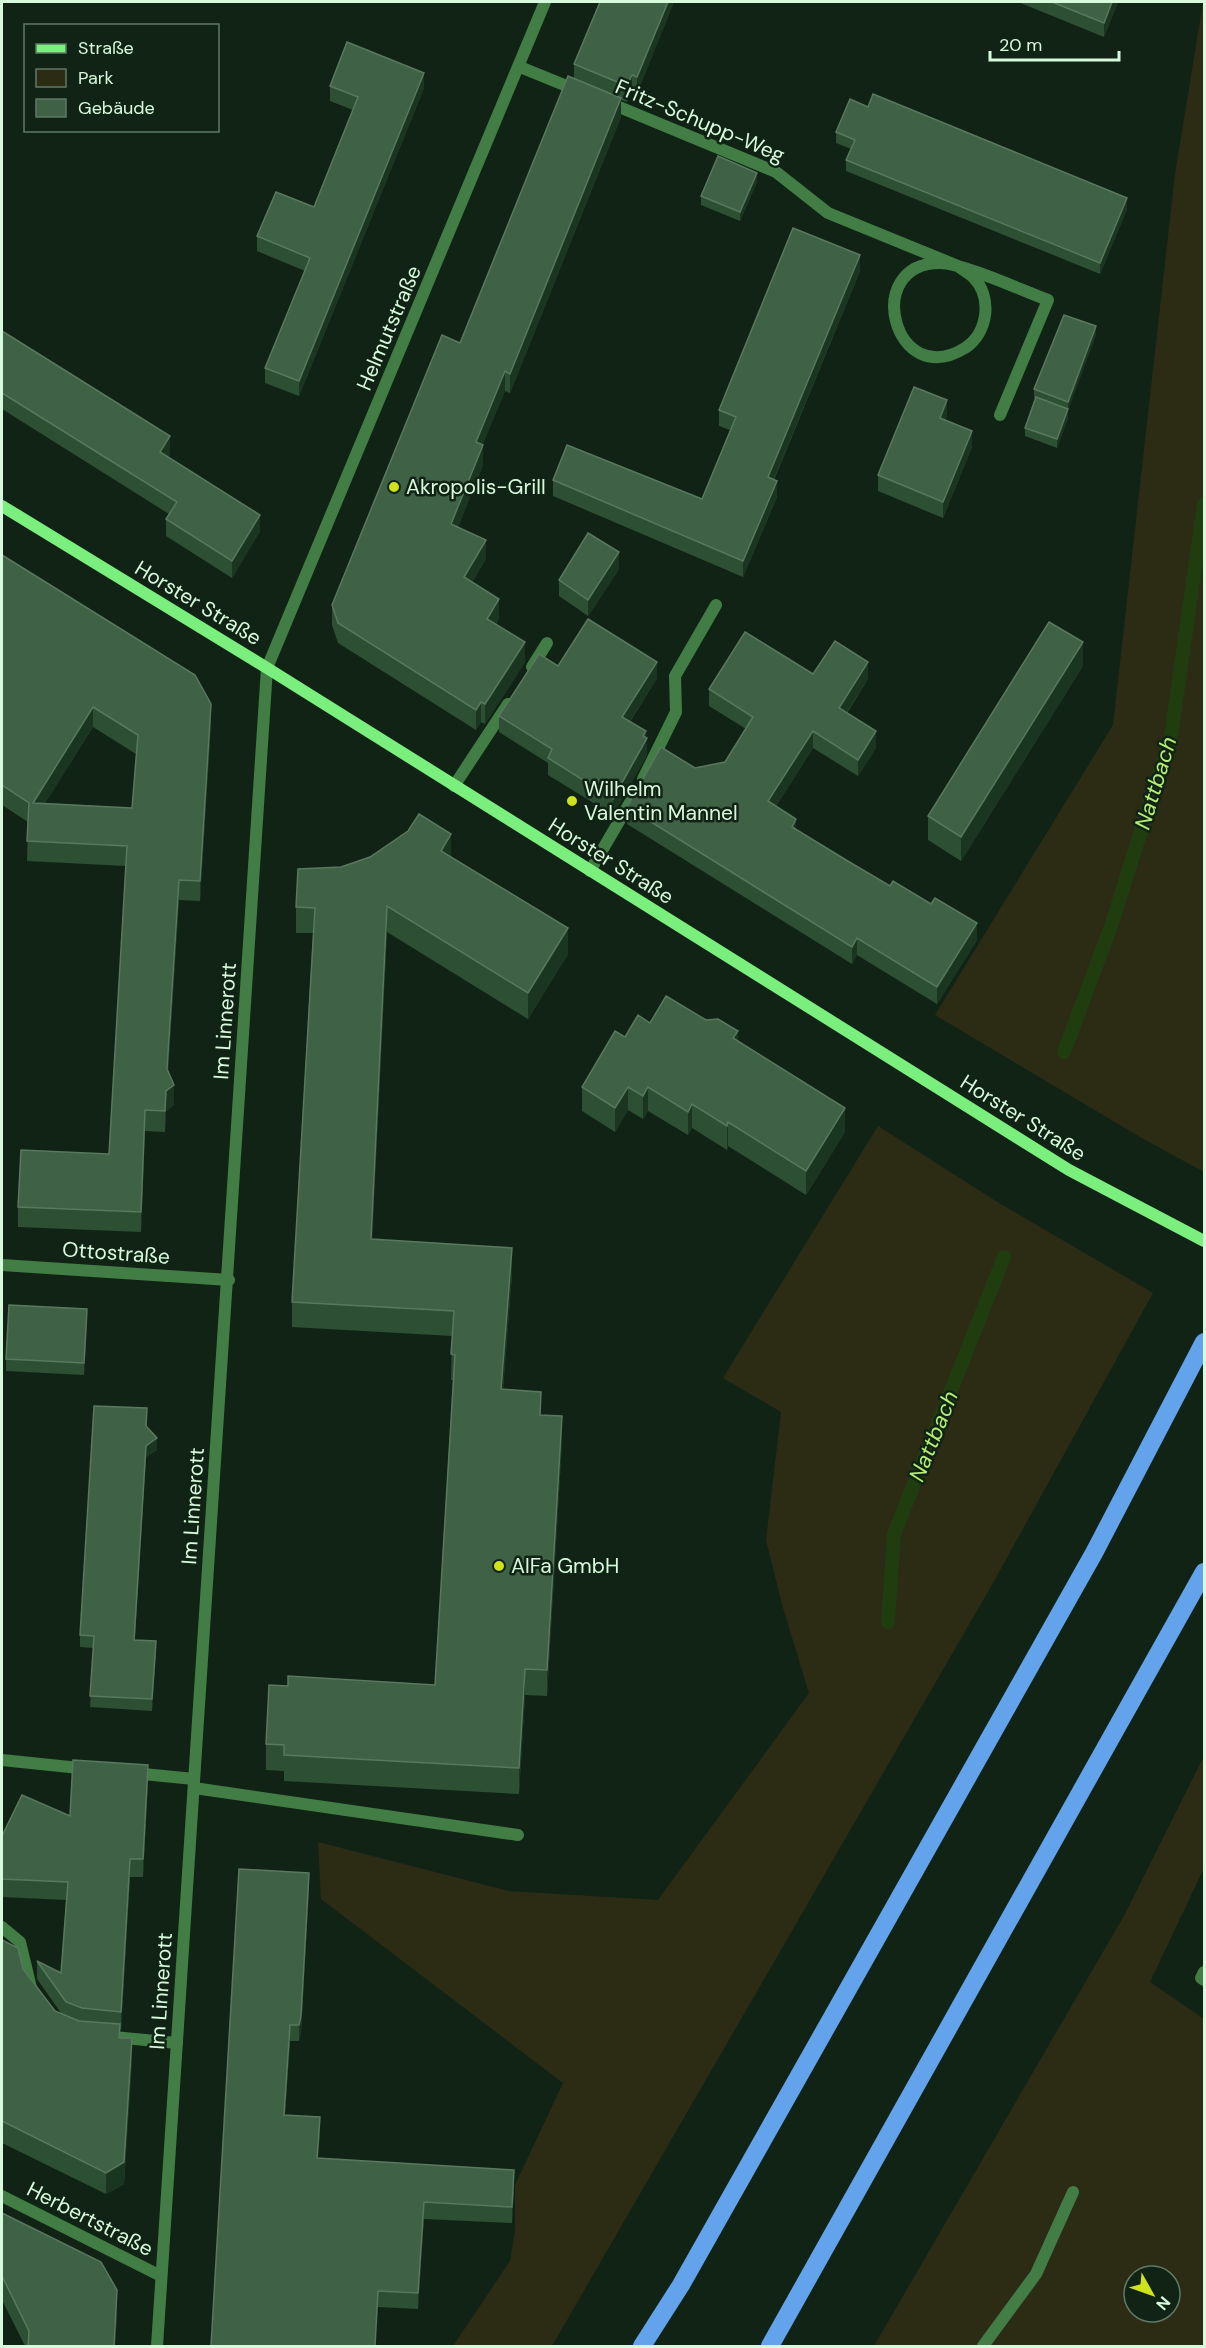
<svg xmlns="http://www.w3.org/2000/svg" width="1206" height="2348" viewBox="0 0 1206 2348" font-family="'DM Sans',sans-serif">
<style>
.green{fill:#2c2c15;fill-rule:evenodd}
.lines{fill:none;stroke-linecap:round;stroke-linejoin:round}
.stream{stroke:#203d10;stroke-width:14}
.lane{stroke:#427d45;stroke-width:12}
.street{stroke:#427d45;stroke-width:12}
.secondary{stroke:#7bef7e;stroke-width:12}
.highway{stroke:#62a3ec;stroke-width:18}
.wall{fill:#2d4f34;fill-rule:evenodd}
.shaded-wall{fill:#1a3620}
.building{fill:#3f6146;stroke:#57795d;stroke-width:1.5;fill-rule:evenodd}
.poi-dot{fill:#cee31c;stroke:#112315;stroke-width:2}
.labels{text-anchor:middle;stroke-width:5;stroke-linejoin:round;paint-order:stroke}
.street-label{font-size:21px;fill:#d8fadc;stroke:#112315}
.poi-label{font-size:21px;fill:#d8fadc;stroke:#112315;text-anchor:start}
.water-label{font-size:22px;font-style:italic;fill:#b4ee73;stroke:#112315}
</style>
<rect width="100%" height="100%" fill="#112315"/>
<g class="green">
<polygon points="1203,2 1204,2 1204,1172 1140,1137 935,1015 1113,725 1175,174"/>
<polygon points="878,1126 999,1203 1153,1293 993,1583 552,2346 453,2346 510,2261 515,2232 515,2185 563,2083 321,1899 318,1842 509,1891 658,1900 809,1693 783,1608 766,1540 781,1412 723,1378"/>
<path d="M1204 1756V1868L1150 1982 1204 2019V2346H874L1125 1914ZM1134 2276H1170V2312H1134Z"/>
</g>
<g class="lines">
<g class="stream">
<polyline points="1064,1052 1111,926 1171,736 1204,504"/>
<polyline points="888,1622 894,1534 1004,1257"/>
</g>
<g class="lane">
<polyline points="532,667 547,643"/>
<polyline points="643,779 676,712 675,676 716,605"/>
<polyline points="454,786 508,704"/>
<polyline points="590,871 635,794"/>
<polyline points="2,1760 89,1769"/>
<polyline points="133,1773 194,1779"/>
<polyline points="194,1788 518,1835"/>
<polyline points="2,1927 20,1942 31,1988"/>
<polyline points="1204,1972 1201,1978 1204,1980"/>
<polyline points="103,2036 177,2043"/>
<polyline points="983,2346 1036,2274 1073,2192"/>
</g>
<g class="street">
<polyline points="520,67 579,91"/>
<path d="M607 102 776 172 828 213 958 266C963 270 969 273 973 277 993 297 988 333 965 348 894 392 861 263 940 263 963 263 1023 291 1048 300L1000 415"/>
<polyline points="2,1265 229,1280"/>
<polyline points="2,2196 161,2276"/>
<polyline points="157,2346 267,668 545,2"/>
</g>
<polyline class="secondary" points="2,506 267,668 1069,1170 1204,1241"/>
<g class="highway">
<polyline points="642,2346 681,2285 1094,1553 1204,1342"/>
<polyline points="770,2346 1204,1572"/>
</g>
</g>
<g class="wall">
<polygon points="600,2 674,2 637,93 632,91 627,102 621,100 621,117 510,393 505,391 482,445 483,465 458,527 486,559 472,582 499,618 496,624 525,662 485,724 481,722 476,730 338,643 332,625 332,605 460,343 574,79 574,64"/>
<polygon points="1018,2 1118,2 1104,37"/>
<polygon points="330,86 424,88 299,396 265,383 265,368 305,271 257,251 257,236 314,207 353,110 330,101"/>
<polygon points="836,132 1127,209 1100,274 846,171 846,160 851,149 836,143"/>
<polygon points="757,182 740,221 701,205 701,196"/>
<polygon points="860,271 774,480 777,497 743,577 553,496 553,480 702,499 730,430 719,426 719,410"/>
<polygon points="2,331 170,453 168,457 260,531 232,578 166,536 166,519 169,514 2,409"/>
<polygon points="1096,335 1068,409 1068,418 1057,448 1025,436 1025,428 1036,398 1034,398 1034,389"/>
<polygon points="947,416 945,420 972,447 943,518 878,491 878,475"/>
<path d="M2 555 211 724 200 901 179 900 168 1072 174 1105 166 1111 165 1132 145 1131 141 1232 18 1227V1207L109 1154 126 866 27 861 28 822 2 805ZM93 727 136 754 132 808 45 803Z"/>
<polygon points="619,569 588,616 559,596 559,580"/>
<polygon points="558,666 657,678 630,722 646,738 647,755 613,815 548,775 548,763 499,732 499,716"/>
<polygon points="1083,666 961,861 928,840 928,816"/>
<polygon points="813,674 868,679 847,713 876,748 858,776 813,748 776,806 796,830 977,940 937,1004 857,955 852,964 627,824 627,807 695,768 725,762 746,729 709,706 709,689"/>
<polygon points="451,857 568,954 528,1019 387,932 372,1240 512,1274 503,1390 541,1415 562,1442 547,1696 525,1695 519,1794 284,1781 284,1771 266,1770 266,1744 288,1686 435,1685 453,1380 451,1380 452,1336 292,1327 292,1302 313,933 296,933 296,907 341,867"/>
<polygon points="650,1023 738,1041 845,1132 806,1195 728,1146 727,1150 692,1128 688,1135 648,1111 643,1119 628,1110 615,1132 582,1111 582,1087 625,1037"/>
<polygon points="87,1321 84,1375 6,1371 6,1359"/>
<polygon points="147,1419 147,1427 157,1450 146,1457 135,1640 156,1652 152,1711 90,1707 93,1648 80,1647 80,1635"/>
<polygon points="148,1783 143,1877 130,1877 121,2030 120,2029 120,2038 132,2060 124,2184 106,2194 2,2143 2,1940 55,2011 61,2013 37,1979 37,1961 61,1973 66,1900 2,1897 2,1836 70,1816"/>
<polygon points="309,1890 301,2032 299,2041 290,2041 285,2115 320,2133 318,2158 514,2186 512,2223 424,2219 418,2309 378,2307 211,2346"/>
<polygon points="2,2213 117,2314 115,2346 25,2346 2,2300"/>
</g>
<g class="shaded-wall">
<polygon points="668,2 674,2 637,93 637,77"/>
<polygon points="1112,2 1118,2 1104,37 1104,23"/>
<polygon points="424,73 424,88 299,396 299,381"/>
<polygon points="632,75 632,91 627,102 627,86"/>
<polygon points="621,98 621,117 510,393 510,374"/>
<polygon points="757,173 757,182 740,221 740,212"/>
<polygon points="1127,198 1127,209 1100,274 1100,263"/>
<polygon points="860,255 860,271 768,493 768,477"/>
<polygon points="1096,326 1096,335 1068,411 1068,402"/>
<polygon points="505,371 505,391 476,461 476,442"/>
<polygon points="947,400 947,416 940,434 940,418"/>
<polygon points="1068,409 1068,418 1057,448 1057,439"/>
<polygon points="972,431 972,447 943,518 943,502"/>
<polygon points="170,436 170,453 160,469 160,452"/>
<polygon points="483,445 483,465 451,544 451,524"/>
<polygon points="777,481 777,497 743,577 743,561"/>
<polygon points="260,515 260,531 232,578 232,561"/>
<polygon points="486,540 486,559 464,596 464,577"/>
<polygon points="619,552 619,569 588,616 588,600"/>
<polygon points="499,599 499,618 487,638 487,619"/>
<polygon points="525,642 525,662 485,724 485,704"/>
<polygon points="1083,642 1083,666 961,861 961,837"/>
<polygon points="657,662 657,678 622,734 622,717"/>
<polygon points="868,662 868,679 839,724 839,708"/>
<polygon points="481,702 481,722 476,730 476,710"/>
<polygon points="211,704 211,724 200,901 200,881"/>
<polygon points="93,707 93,727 33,823 33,803"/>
<polygon points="646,731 647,755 613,815 613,799"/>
<polygon points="813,731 813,748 768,818 768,801"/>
<polygon points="876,731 876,748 858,776 858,760"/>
<polygon points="796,819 796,836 792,827"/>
<polygon points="451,834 451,860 441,851"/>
<polygon points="179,880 179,900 167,1089 167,1069"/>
<polygon points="387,906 387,932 371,1265 371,1239"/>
<polygon points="977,923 977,940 937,1004 937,987"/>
<polygon points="568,928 568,954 528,1019 528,993"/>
<polygon points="857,938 857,955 852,964 852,947"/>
<polygon points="738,1031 738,1055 733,1038"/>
<polygon points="174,1085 174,1105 166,1111 165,1132 166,1091"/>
<polygon points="628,1087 628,1110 615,1132 615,1108"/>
<polygon points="648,1087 648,1111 643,1119 643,1096"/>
<polygon points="692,1104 692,1128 688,1135 688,1112"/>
<polygon points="845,1108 845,1132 806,1195 806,1171"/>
<polygon points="145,1110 145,1131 141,1232 141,1212"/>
<polygon points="728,1122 728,1146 727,1150 727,1126"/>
<polygon points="512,1248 512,1274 501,1415 501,1389"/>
<polygon points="87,1309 87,1321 84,1375 84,1363"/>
<polygon points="562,1416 562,1442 547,1696 547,1670"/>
<polygon points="157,1438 157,1450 146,1457 134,1651 146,1446"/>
<polygon points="156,1641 156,1652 152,1711 152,1699"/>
<polygon points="525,1669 525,1695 519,1794 519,1768"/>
<polygon points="148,1765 148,1783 143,1877 143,1859"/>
<polygon points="130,1859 130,1877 121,2030 121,2012"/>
<polygon points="309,1873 309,1890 301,2032 299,2041 299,2025"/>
<polygon points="290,2025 290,2041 284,2131 284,2115"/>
<polygon points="132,2038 132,2060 124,2184 106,2194 106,2173"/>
<polygon points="320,2117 320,2133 317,2174 317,2158"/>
<polygon points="514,2170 514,2186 512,2223 512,2207"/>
<polygon points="424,2202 424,2219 418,2309 418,2293"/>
<polygon points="117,2290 117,2314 115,2346 114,2346"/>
</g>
<g class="building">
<polygon points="600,2 668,2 637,77 632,75 627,86 574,64"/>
<polygon points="1052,2 1112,2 1104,23"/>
<polygon points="347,42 424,73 299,381 265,368 310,258 257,236 276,192 314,207 358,97 330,86"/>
<polygon points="568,76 621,98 510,374 505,371 476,442 483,445 451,524 486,540 464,577 499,599 487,619 525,642 485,704 481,702 476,710 338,623 332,605 442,335 460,343"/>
<polygon points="873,94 1127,198 1100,263 846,160 855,140 836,132 850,99 868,107"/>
<polygon points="718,156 757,173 740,212 701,196"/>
<polygon points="793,228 860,255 768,477 777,481 743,561 553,480 567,445 702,499 736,417 719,410"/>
<polygon points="1064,315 1096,326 1068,402 1034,389"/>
<polygon points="2,331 170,436 160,452 260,515 232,561 166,519 177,502 2,393"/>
<polygon points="914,387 947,400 940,418 972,431 943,502 878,475"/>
<polygon points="1036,397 1068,409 1057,439 1025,428"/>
<polygon points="588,533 619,552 588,600 559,580"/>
<path d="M2 555 195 675 211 704 200 881 179 880 167 1069 174 1085 166 1091 165 1111 145 1110 141 1212 18 1207 21 1150 109 1154 127 846 27 841 29 803 2 785ZM93 707 138 735 132 808 33 803Z"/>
<polygon points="588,619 657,662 622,717 646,731 643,736 647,738 613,799 548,758 552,749 499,716 539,654 558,666"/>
<polygon points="1049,622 1083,642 961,837 928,816"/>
<polygon points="745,632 813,674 835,641 868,662 839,708 876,731 858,760 813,731 768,801 796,819 792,827 846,860 890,886 893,881 931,904 935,898 977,923 937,987 857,938 852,947 627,807 661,747 695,768 725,762 753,717 709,689"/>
<polygon points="419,814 451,834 441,851 568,928 528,993 387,906 371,1239 512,1248 501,1389 541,1392 540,1415 562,1416 547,1670 525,1669 519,1768 284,1755 284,1745 266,1744 269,1685 288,1686 288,1676 435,1685 455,1355 451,1354 454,1311 292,1302 315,908 296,907 298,869 341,867 370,857 408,831"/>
<polygon points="666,996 706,1020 718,1019 738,1031 733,1038 845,1108 806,1171 728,1122 727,1126 692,1104 688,1112 648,1087 643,1096 628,1087 615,1108 582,1087 615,1031 625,1037 638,1015 650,1023"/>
<polygon points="9,1305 87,1309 84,1363 6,1359"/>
<polygon points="94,1406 147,1408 146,1426 157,1438 146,1446 134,1640 156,1641 152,1699 90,1696 94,1636 80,1635"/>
<polygon points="73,1760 148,1765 143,1859 130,1859 121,2012 82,2008 66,2002 37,1961 61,1973 68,1882 2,1879 2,1836 22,1795 70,1816"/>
<polygon points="239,1869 309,1873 301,2016 299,2025 290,2025 284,2115 320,2117 317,2158 514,2170 512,2207 424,2202 418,2293 378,2291 375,2346 211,2346"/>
<polygon points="2,1940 18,1948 23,1969 55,2011 79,2021 120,2024 119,2038 132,2038 124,2162 106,2173 2,2121"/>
<polygon points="2,2213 101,2262 117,2290 114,2346 28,2346 29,2331 2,2276"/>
</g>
<g class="poi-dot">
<circle cx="394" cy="487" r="6"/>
<circle cx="572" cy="801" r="6"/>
<circle cx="499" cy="1566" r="6"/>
</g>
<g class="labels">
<g class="street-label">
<text transform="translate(700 121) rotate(23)" y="7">Fritz-Schupp-Weg</text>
<text transform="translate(389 328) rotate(-67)" y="7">Helmutstraße</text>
<text transform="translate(198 603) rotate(31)" y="7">Horster Straße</text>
<text transform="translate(611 861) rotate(32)" y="7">Horster Straße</text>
<text transform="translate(225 1021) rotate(-86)" y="7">Im Linnerott</text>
<text transform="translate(1023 1118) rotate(32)" y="7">Horster Straße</text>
<text transform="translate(116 1253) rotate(4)" y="7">Ottostraße</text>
<text transform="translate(193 1506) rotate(-86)" y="7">Im Linnerott</text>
<text transform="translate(161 1991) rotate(-86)" y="7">Im Linnerott</text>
<text transform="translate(90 2219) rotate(27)" y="7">Herbertstraße</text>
</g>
<g class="poi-label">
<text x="406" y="494">Akropolis-Grill</text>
<text x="584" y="796">Wilhelm<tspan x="584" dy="24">Valentin Mannel</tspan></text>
<text x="511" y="1573">AlFa GmbH</text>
</g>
<g class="water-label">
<text transform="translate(1155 783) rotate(-73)" y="8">Nattbach</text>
<text transform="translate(933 1436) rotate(-68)" y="8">Nattbach</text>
</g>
</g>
<rect width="1206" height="2348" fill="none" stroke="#d8fadc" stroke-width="6"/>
<rect x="24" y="24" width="195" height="108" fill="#112315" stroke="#617965" stroke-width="1.5"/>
<rect x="36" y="44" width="30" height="9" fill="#7bef7e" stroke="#617965" stroke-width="1.5"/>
<text x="78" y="54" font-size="18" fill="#d8fadc">Straße</text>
<rect x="36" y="69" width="30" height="18" fill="#2c2c15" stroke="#617965" stroke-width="1.5"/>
<text x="78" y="84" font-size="18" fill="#d8fadc">Park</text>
<rect x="36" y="99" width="30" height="18" fill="#3f6146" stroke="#617965" stroke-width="1.5"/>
<text x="78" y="114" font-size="18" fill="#d8fadc">Gebäude</text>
<g transform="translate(1152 2294) rotate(130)"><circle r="28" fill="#112315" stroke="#617965" stroke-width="1.5"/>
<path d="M0-4.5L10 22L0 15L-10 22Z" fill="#cee31c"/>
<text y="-9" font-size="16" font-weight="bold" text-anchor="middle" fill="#d8fadc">N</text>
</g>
<path d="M990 51v9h129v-9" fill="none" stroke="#d8fadc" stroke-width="3"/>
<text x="999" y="51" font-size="18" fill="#d8fadc" stroke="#112315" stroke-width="4.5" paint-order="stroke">20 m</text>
</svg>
